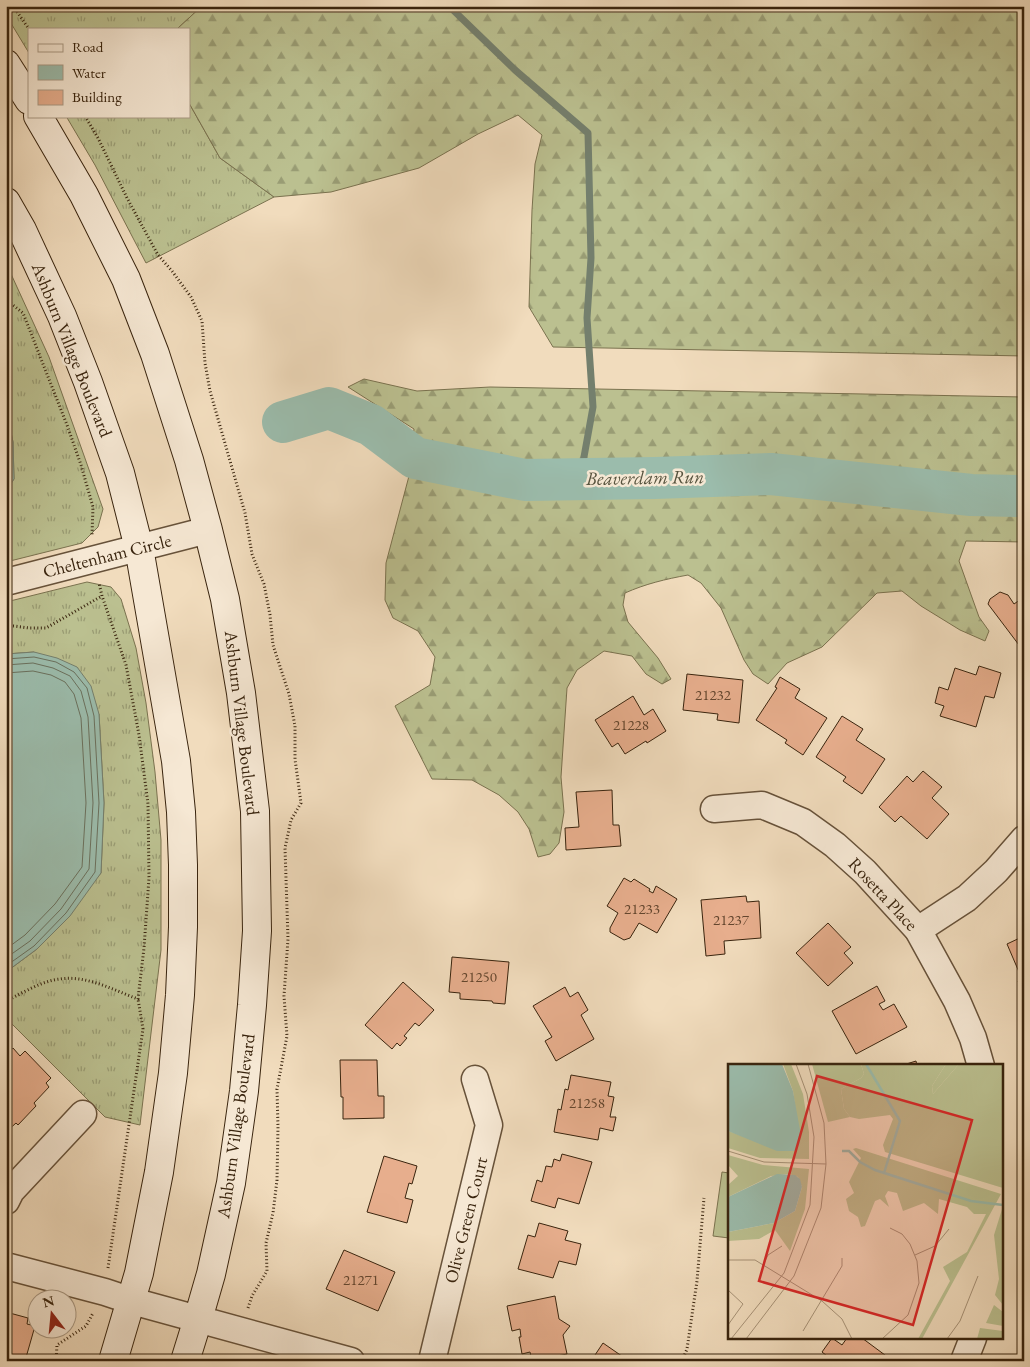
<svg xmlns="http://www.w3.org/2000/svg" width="1030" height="1367" viewBox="0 0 1030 1367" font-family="'EB Garamond',serif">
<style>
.grass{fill:url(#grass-tufts);stroke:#7a724f}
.forest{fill:url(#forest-firs);stroke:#7a724f}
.green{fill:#bbc090;stroke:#7a724f}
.water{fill:#9bbcac;stroke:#747f6d}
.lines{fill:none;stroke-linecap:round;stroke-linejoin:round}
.shore{stroke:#6a705d;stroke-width:1}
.stream{stroke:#747f6d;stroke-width:7}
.river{stroke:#9bbcac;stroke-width:42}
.building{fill:#e7ae8d;stroke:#39240e}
.minor-casing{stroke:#67523a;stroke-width:29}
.secondary-casing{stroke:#39240e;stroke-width:30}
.path{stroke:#39240e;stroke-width:3;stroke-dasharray:1 2.5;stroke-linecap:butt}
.minor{stroke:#f6e8d4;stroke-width:26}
.secondary{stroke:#f6e8d4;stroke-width:28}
.labels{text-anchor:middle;stroke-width:5;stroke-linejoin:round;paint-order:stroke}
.number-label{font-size:15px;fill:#64462e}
.street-label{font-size:18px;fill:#39240e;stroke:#f6e8d4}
.water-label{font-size:19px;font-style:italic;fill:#56523d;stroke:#f6e8d4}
.inset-river{fill:none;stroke:#9bbcac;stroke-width:2.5}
.inset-road{fill:none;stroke:#a79277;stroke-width:1}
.view{fill:#d62828;fill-opacity:0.15;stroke:#d62828;stroke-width:2.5}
.inset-edge{fill:none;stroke:#39240e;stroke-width:2.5}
</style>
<defs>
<pattern id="grass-tufts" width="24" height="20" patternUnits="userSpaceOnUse" patternTransform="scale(1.25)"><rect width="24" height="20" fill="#bbc090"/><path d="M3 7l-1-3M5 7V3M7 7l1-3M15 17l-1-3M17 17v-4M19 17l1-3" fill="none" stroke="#999c74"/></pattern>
<pattern id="forest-firs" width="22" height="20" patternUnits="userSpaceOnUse" patternTransform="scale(1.25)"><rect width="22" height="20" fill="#bbc090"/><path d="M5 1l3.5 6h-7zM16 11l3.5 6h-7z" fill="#999c74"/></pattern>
</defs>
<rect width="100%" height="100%" fill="#f1dcbd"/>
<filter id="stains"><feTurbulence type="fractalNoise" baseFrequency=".004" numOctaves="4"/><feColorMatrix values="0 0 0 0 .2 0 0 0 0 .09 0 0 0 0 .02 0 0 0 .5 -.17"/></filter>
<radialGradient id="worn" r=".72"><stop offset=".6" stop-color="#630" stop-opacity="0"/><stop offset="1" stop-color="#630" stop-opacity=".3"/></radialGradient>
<g class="grass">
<polygon points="6,6 202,6 177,29 29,29 29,53 6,15"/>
<polygon points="189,103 220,158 274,197 146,263 95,165 66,116 189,116"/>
<polygon points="6,263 49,357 103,509 98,527 82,543 6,562 6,491 14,479 13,442 6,409"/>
<polygon points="87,582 111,587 121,599 136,648 146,703 155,772 161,840 161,950 140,1125 105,1117 12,1024 6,1029 6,972 37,949 101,873 104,803 99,714 34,652 6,654 6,602"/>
</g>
<g class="forest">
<polygon points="202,6 1024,6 1024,356 553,347 529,307 532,210 535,164 542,135 518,115 478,134 419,168 331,192 274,197 220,158 189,103 189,29 177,29"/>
<path d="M364 379 417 391 490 387 1024 397V542L966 541 959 561 979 617 989 631 985 641 960 630 921 606 902 591 877 593 822 647 787 663 768 684 753 674 744 660 721 608 701 583 688 575C666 579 645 584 625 593L623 605 628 622 658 658 671 679 662 684 646 674 632 656 604 651 577 670 567 688 561 777 564 812 559 843 550 854 538 857 529 829 518 812 499 795 472 780 432 779 395 706 430 685 435 657 418 631 393 618 385 600 386 563 409 476 414 429 348 387Z"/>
</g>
<polygon class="green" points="722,1172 729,1173 729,1238 713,1236"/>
<g class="water">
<polygon points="6,409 13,442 14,479 6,491"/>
<polygon points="34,652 57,658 77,667 91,686 99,714 104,803 101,873 70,916 37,949 6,972 6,654"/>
</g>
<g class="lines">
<g class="shore">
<polyline points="6,659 34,657 56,662 74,672 87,688 94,716 99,803 95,872 66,913 34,946 6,966"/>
<polyline points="6,665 33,663 53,668 70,676 81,691 88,717 93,803 89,869 61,909 30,941 6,958"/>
<polyline points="6,673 33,671 51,675 65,682 74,694 81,718 86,803 82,867 55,904 25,935 6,949"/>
</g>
<polyline class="stream" points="449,6 515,70 588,133 591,258 587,318 593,407 580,479"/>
<polyline class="river" points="283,422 329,408 371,425 415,458 525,480 655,478 771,474 971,495 1024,496"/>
</g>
<g class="building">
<polygon points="1000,592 1008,595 1014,604 1024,597 1024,648 1022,649 988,604 990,599"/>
<polygon points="979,666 1001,673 994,698 985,696 976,727 940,716 944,706 935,703 939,687 948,690 955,668 976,675"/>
<polygon points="687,674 743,680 739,723 717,720 718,714 683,710"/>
<polygon points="780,677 800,689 795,698 827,718 803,755 785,743 787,740 756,720 777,688 775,687"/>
<polygon points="633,696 644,715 653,709 666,731 647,743 646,741 625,754 618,743 612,747 595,720"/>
<polygon points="842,716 863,729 856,740 885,759 862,794 843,781 846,777 816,757"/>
<polygon points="923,771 942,787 932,798 949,814 927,839 901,816 895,822 879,807 907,776 913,782"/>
<polygon points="612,790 613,825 619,825 621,846 566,850 565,828 579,827 576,792"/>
<polygon points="624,878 631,882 634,879 650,889 649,891 653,893 656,886 677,899 657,933 639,923 630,938 624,940 610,932 610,928 618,913 607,906"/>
<polygon points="746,896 747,902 759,901 761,938 724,941 725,954 706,956 701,900"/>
<polygon points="828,923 851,947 844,953 853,963 828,986 796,953"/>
<polygon points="1024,936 1024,994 1018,981 1022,979 1007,944"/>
<polygon points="452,957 509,962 505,1004 493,1003 492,1001 460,999 460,993 449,992"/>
<polygon points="403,982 434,1010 419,1026 415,1023 404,1036 407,1038 400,1046 397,1043 392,1049 365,1025"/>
<polygon points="877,986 885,1001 879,1004 883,1010 894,1004 907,1027 856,1054 832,1011"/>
<polygon points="565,987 570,997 578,992 588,1010 581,1015 594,1039 556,1061 545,1041 552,1037 533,1006"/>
<polygon points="13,1048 20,1056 25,1051 51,1078 46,1083 49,1087 34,1103 36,1106 18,1125 16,1123 6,1132 6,1055"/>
<polygon points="340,1060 377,1060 378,1096 384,1096 384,1118 343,1119 343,1097 341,1097"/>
<polygon points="916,1061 917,1066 900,1066"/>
<polygon points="571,1075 611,1082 608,1096 614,1097 610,1117 616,1117 613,1131 600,1128 598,1140 554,1132 558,1109 561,1110 565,1089 568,1090"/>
<polygon points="562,1154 592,1162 579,1204 558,1198 555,1208 531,1201 537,1180 542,1182 546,1166 552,1167 554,1159 560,1161"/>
<polygon points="384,1156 417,1166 412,1184 409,1183 405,1198 413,1200 407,1223 367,1212"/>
<polygon points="539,1223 568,1231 565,1240 581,1244 576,1265 559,1261 553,1278 518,1269 528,1235 535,1237"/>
<polygon points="344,1250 395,1272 378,1311 326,1289"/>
<polygon points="555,1296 559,1319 570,1326 563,1335 567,1354 532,1361 530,1352 522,1354 519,1337 521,1337 520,1329 512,1331 507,1306"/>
<polygon points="6,1312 28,1318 27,1324 35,1326 25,1361 6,1361"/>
<polygon points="832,1338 842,1345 847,1338 862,1338 893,1361 832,1361 832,1360 822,1352"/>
<polygon points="603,1343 629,1361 591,1361"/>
</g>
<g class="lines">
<g class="minor-casing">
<g id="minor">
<polyline points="6,582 208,530"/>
<polyline points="714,809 762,805 803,822 835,845 865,872 918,930 957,1001 973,1038 981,1066"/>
<polyline points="918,930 967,898 996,871 1024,839"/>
<polyline points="6,1201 11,1191 83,1114"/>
<polyline points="6,1266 105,1292 132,1301 351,1361"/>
<polyline points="432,1361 489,1125 475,1079"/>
<polyline points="964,1361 973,1338"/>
</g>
</g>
<g class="secondary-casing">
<g id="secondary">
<polyline points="6,64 29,100"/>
<polyline points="38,116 84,195 126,279 155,354 189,460 208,530 225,599 241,693 255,811 257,931 252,1005 244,1091 231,1183 211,1274 198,1319 185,1361"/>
<polyline points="6,202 22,230 62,316 88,382 120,473 139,548 176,761 181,812 183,865 183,927 180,995 173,1073 159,1172 139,1273 113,1361"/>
</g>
</g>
<g class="path">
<polyline points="13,6 29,29"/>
<polyline points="85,116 98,138 127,198 158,255 172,271 191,297 202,321 205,363 210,391 245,513 252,554 264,584 270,615 273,645 289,694 295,726 295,759 301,803 291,820 285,848 288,939 284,996 287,1036 277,1089 278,1127 277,1180 273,1213 266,1243 267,1271 252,1296 248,1308"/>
<polyline points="6,298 9,302 23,313 67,425 81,465 93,507 92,535"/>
<polyline points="6,625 29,628 46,628 102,596"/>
<path d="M6 1001C23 993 41 981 60 979 87 975 113 990 138 999L144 948 149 878 148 804 139 735 126 665 102 596 99 583"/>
<polyline points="108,1268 143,1029 138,999"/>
<polyline points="56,1361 57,1345 86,1326 93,1313"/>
<polyline points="682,1361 687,1349 697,1281 704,1198"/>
</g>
<use href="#minor" class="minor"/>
<use href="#secondary" class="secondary"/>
</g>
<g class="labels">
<g class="number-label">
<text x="713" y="700">21232</text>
<text x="631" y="730">21228</text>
<text x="642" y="914">21233</text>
<text x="731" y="925">21237</text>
<text x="479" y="982">21250</text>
<text x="587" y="1108">21258</text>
<text x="361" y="1285">21271</text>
</g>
<g class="street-label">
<text transform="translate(72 350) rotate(68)" y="6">Ashburn Village Boulevard</text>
<text transform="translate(107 556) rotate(-14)" y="6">Cheltenham Circle</text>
<text transform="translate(242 723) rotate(83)" y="6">Ashburn Village Boulevard</text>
<text transform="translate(883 894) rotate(47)" y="6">Rosetta Place</text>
<text transform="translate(236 1126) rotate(-82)" y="6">Ashburn Village Boulevard</text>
<text transform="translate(466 1220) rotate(-76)" y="6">Olive Green Court</text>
</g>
<g class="water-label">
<text transform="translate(645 477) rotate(-1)" y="7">Beaverdam Run</text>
</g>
</g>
<g transform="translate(728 1064)">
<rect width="275" height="275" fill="#f1dcbd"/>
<path d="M55 0H63L75 30 81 68V95L32 94 0 84V67L25 75 71 71 65 27ZM84 0H133L136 10 133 14 113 25 116 45 122 53 100 58ZM218 0H231L205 30 204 22ZM0 91 35 101 81 105 77 145 62 187 47 166 31 175 0 177V168L46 159 67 147 74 123 70 113 61 110 43 112 0 133V121L10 112 0 101Z" fill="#bbc090"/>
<path d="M133 0H218L204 22 205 30 231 0H275V124L157 88 155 81 165 55 162 51 131 55 122 53 116 45 113 25 133 14 136 10ZM128 84 273 130 194 275H190L222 217 215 203 239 188 258 150H246L239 143 211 135 210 150 196 139 175 147 169 129 160 127 157 132 161 143 152 135 147 137 137 162 133 163 130 153 121 147 118 135 126 129 121 118 133 94 125 85ZM275 142V241L267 231 271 215 266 171ZM266 241 275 248V262L258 259ZM252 264 275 267V275H249Z" fill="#bbc090"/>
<path d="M0 0H54L65 27 72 66V79L68 87H49L0 67ZM49 110 67 111 72 115 74 123 67 147 46 159 0 168V133Z" fill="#9bbcac"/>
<path class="inset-river" d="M138 0 172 57 156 109M114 87H121L132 98 147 106 243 137 275 141"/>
<path class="inset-road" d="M0 87 36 98 98 100M187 191 207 182 221 165M0 196H27L94 237 114 255 124 275M35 201 40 191 54 182M0 226 15 240 0 261M75 267 114 202V194M3 275 56 209 82 141 86 73 79 30 68 0M18 275 66 212 93 144 98 100 96 59 80 0M154 275 180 251 191 219 189 197 182 180 174 170 162 164M219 275 232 257 250 212"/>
<path class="view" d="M89 12 244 56 185 261 31 217Z"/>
<rect width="275" height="275" class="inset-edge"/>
</g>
<rect width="1030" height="1367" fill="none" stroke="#f1dcbd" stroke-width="25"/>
<rect x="8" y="8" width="1015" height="1352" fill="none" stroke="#39240e" stroke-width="2.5"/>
<rect x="12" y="12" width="1005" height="1342" fill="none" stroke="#39240e"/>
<rect x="28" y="28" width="162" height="90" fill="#f6e8d4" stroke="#aa9a85"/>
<rect x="38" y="44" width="25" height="8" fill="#f6e8d4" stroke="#aa9a85"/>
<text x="72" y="52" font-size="15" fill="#39240e">Road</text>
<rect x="38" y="65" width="25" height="15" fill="#9bbcac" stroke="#aa9a85"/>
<text x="72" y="78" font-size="15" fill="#39240e">Water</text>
<rect x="38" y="90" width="25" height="15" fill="#e7ae8d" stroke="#aa9a85"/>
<text x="72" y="102" font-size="15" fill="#39240e">Building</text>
<g transform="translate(52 1314) rotate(344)"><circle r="24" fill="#f6e8d4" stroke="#aa9a85"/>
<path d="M0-4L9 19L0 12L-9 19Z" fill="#8f2418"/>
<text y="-8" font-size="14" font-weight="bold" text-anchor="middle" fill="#39240e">N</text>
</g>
<rect width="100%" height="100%" filter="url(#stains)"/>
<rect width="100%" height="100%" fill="url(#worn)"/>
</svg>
